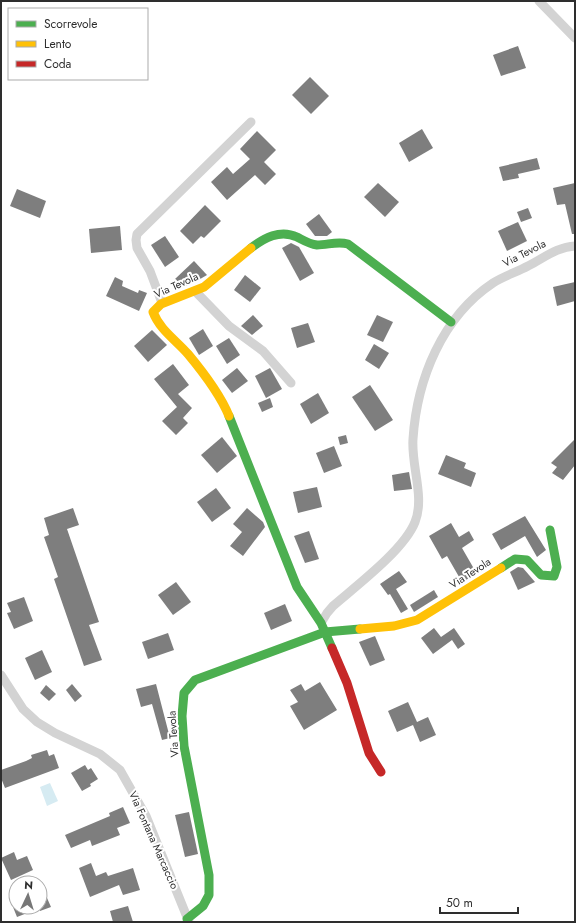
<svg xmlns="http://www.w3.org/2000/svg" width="576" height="923" viewBox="0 0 576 923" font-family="Jost,sans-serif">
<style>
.water{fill:#d6ebf2}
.building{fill:#7e7e7e}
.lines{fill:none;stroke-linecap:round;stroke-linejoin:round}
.street{stroke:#d3d3d3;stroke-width:9}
.fast{stroke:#4caf50;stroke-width:9}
.slow{stroke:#ffc107;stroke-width:9}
.jam{stroke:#c62828;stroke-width:9}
.labels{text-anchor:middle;stroke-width:4;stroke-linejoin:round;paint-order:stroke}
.street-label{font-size:11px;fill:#2e2e2e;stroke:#fff}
</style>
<rect width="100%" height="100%" fill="#fff"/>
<polygon class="water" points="50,783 58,801 47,806 40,787"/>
<g class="building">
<polygon points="518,46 526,68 501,76 493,55"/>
<polygon points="310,77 329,96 311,114 292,95"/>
<polygon points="422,129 433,148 409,162 399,143"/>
<polygon points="257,131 276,150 264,162 276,174 265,185 255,175 227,200 211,182 227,167 233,174 250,159 240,149"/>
<polygon points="537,158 540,169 518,174 519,178 503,181 499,167"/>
<polygon points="378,183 399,202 385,217 364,197"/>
<polygon points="575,183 575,234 572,234 565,204 557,205 553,188"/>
<polygon points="17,189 46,201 40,218 10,206"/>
<polygon points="205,205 221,221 204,238 201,236 193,244 180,231"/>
<polygon points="528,208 532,218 521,222 517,212"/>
<polygon points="319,214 332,232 327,236 315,236 306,224"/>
<polygon points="518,222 527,241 507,251 498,231"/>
<polygon points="120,226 122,250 91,253 89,229"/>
<polygon points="165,236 179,257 165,267 151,245"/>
<polygon points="291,243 299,247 314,273 300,281 282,248"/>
<polygon points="194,261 207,275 195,282 183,287 175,279"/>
<polygon points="245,275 261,288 250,302 234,290"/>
<polygon points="115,277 123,281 122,286 138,293 139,290 147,293 139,311 106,296"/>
<polygon points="575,282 575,301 557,306 553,287"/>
<polygon points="253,315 263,326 252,335 241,326"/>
<polygon points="377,315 393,322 383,342 367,335"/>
<polygon points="308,323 315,342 297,348 291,328"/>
<polygon points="203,329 213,346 199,355 189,338"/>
<polygon points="152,330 167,345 148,362 134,346"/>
<polygon points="229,338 240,355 227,364 216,346"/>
<polygon points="374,344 389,353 379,369 365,360"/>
<polygon points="173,364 189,385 178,394 192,408 183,418 188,423 176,435 162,421 177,407 154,379"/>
<polygon points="237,368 248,381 232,393 222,380"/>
<polygon points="270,368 282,389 266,398 255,376"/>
<polygon points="370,385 393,420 375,431 352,397"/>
<polygon points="318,393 329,413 311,424 300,404"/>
<polygon points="270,398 273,407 262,412 258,403"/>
<polygon points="346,435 348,443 340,445 338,437"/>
<polygon points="222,437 237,456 217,473 201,455"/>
<polygon points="575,439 575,465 563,480 552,473 557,467 551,463"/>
<polygon points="334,446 342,466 324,473 316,453"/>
<polygon points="446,455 466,463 464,468 476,473 471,487 438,474"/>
<polygon points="409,472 412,489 394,491 392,475"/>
<polygon points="317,487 322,507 298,513 293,492"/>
<polygon points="216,488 231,508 212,522 197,502"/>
<polygon points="73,508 79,525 67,529 99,622 89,625 102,660 84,666 54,579 58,577 44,537 49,535 44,518"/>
<polygon points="247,508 263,522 265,527 243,556 230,546 242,532 233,524"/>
<polygon points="525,516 546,550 537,557 525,536 501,550 492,534"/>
<polygon points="451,523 459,537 469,531 474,540 462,548 477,574 462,582 447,556 442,559 429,536"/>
<polygon points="309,531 319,559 305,563 294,536"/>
<polygon points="518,567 523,568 535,582 518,590 510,572"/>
<polygon points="399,571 407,582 396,589 408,609 401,613 390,594 388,595 380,584"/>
<polygon points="176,582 191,602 173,615 158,595"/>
<polygon points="434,590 438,597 414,612 410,605"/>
<polygon points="24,597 33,621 14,629 7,613 11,612 7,603"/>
<polygon points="285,604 292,621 271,630 264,613"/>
<polygon points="434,628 441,637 454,628 465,644 458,649 452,640 433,654 421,638"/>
<polygon points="168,633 174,650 148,659 142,642"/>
<polygon points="375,636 385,660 370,666 359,642"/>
<polygon points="42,650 52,672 35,680 25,658"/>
<polygon points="320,682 337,710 304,730 290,706 298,702 290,690 301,684 305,691"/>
<polygon points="72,684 82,696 75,702 66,690"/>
<polygon points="156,684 170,738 162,740 152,704 141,707 136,689"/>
<polygon points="46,685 56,694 49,701 40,693"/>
<polygon points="408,702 417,722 428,717 436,735 420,742 413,725 397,732 388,711"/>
<polygon points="47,750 49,756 54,754 59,768 5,788 1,778 1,770 26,761 32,758 31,755"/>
<polygon points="85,765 88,770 91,768 98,779 90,784 91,786 82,791 71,773"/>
<polygon points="123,807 130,823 117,828 120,835 92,846 90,840 71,848 65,835 110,816 109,813"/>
<polygon points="189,812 198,854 185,857 175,815"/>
<polygon points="14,852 17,860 27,856 33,870 11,880 1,858"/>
<polygon points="91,863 96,876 106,872 108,876 133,868 140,890 123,895 119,885 90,897 79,868"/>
<polygon points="40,882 51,907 40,911 40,908 17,917 13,907 40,907"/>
<polygon points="128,906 133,922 113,922 110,911"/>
</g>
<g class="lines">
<g class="street">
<polyline points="539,1 575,38"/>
<polyline points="195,291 229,326 263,351 291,383"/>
<polyline points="162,303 150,271 137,248 136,240 137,234 251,122"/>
<path d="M321 623 327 613 333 606C356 586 404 550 415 522 425 497 411 466 413 439 417 379 442 317 493 283 504 276 517 272 528 266 544 258 557 247 575 246"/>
<polyline points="1,675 23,709 37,722 55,733 100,754 120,770 146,816 189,922"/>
</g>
<g class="fast">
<path d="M251 248C264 238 280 229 297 237 303 240 309 244 317 245 328 245 337 241 348 244L451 322"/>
<polyline points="229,416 297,587 321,623 332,648"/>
<polyline points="501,568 515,559 527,560 541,575 554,576 557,567 550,530"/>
<polyline points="187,919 203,906 209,895 209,875 184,746 182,716 184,693 195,680 325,632 360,629"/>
</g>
<g class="slow">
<path d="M229 416C220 394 203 372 188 354 176 340 160 330 153 312L161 304 204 287 251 248"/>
<polyline points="360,629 394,626 417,620 501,568"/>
</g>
<polyline class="jam" points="332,648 347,683 369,753 381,772"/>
</g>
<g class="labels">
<g class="street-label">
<text transform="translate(524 253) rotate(-27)" y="4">Via Tevola</text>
<text transform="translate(176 285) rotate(-24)" y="4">Via Tevola</text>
<text transform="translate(470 573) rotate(-33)" y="4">Via Tevola</text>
<text transform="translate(173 734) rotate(-94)" y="4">Via Tevola</text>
<text transform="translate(154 840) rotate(66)" y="4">Via Fontana Marcaccio</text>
</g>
</g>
<rect width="576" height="923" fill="none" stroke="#2e2e2e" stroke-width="4"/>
<rect x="8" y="8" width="140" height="72" fill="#ffffff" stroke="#ababab"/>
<rect x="16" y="21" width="20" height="6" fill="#4caf50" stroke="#ababab"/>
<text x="44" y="28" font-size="12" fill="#2e2e2e">Scorrevole</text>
<rect x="16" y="41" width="20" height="6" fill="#ffc107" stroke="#ababab"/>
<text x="44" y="48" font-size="12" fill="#2e2e2e">Lento</text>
<rect x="16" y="61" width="20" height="6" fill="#c62828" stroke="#ababab"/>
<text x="44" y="68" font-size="12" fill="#2e2e2e">Coda</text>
<g transform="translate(28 895) rotate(4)"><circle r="19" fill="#ffffff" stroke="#ababab"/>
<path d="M0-3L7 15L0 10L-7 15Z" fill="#777777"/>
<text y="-6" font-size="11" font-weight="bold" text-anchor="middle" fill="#2e2e2e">N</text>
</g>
<path d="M440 907v6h78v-6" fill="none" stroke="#2e2e2e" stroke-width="2"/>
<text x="446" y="907" font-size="12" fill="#2e2e2e" stroke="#ffffff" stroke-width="3" paint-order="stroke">50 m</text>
</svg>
